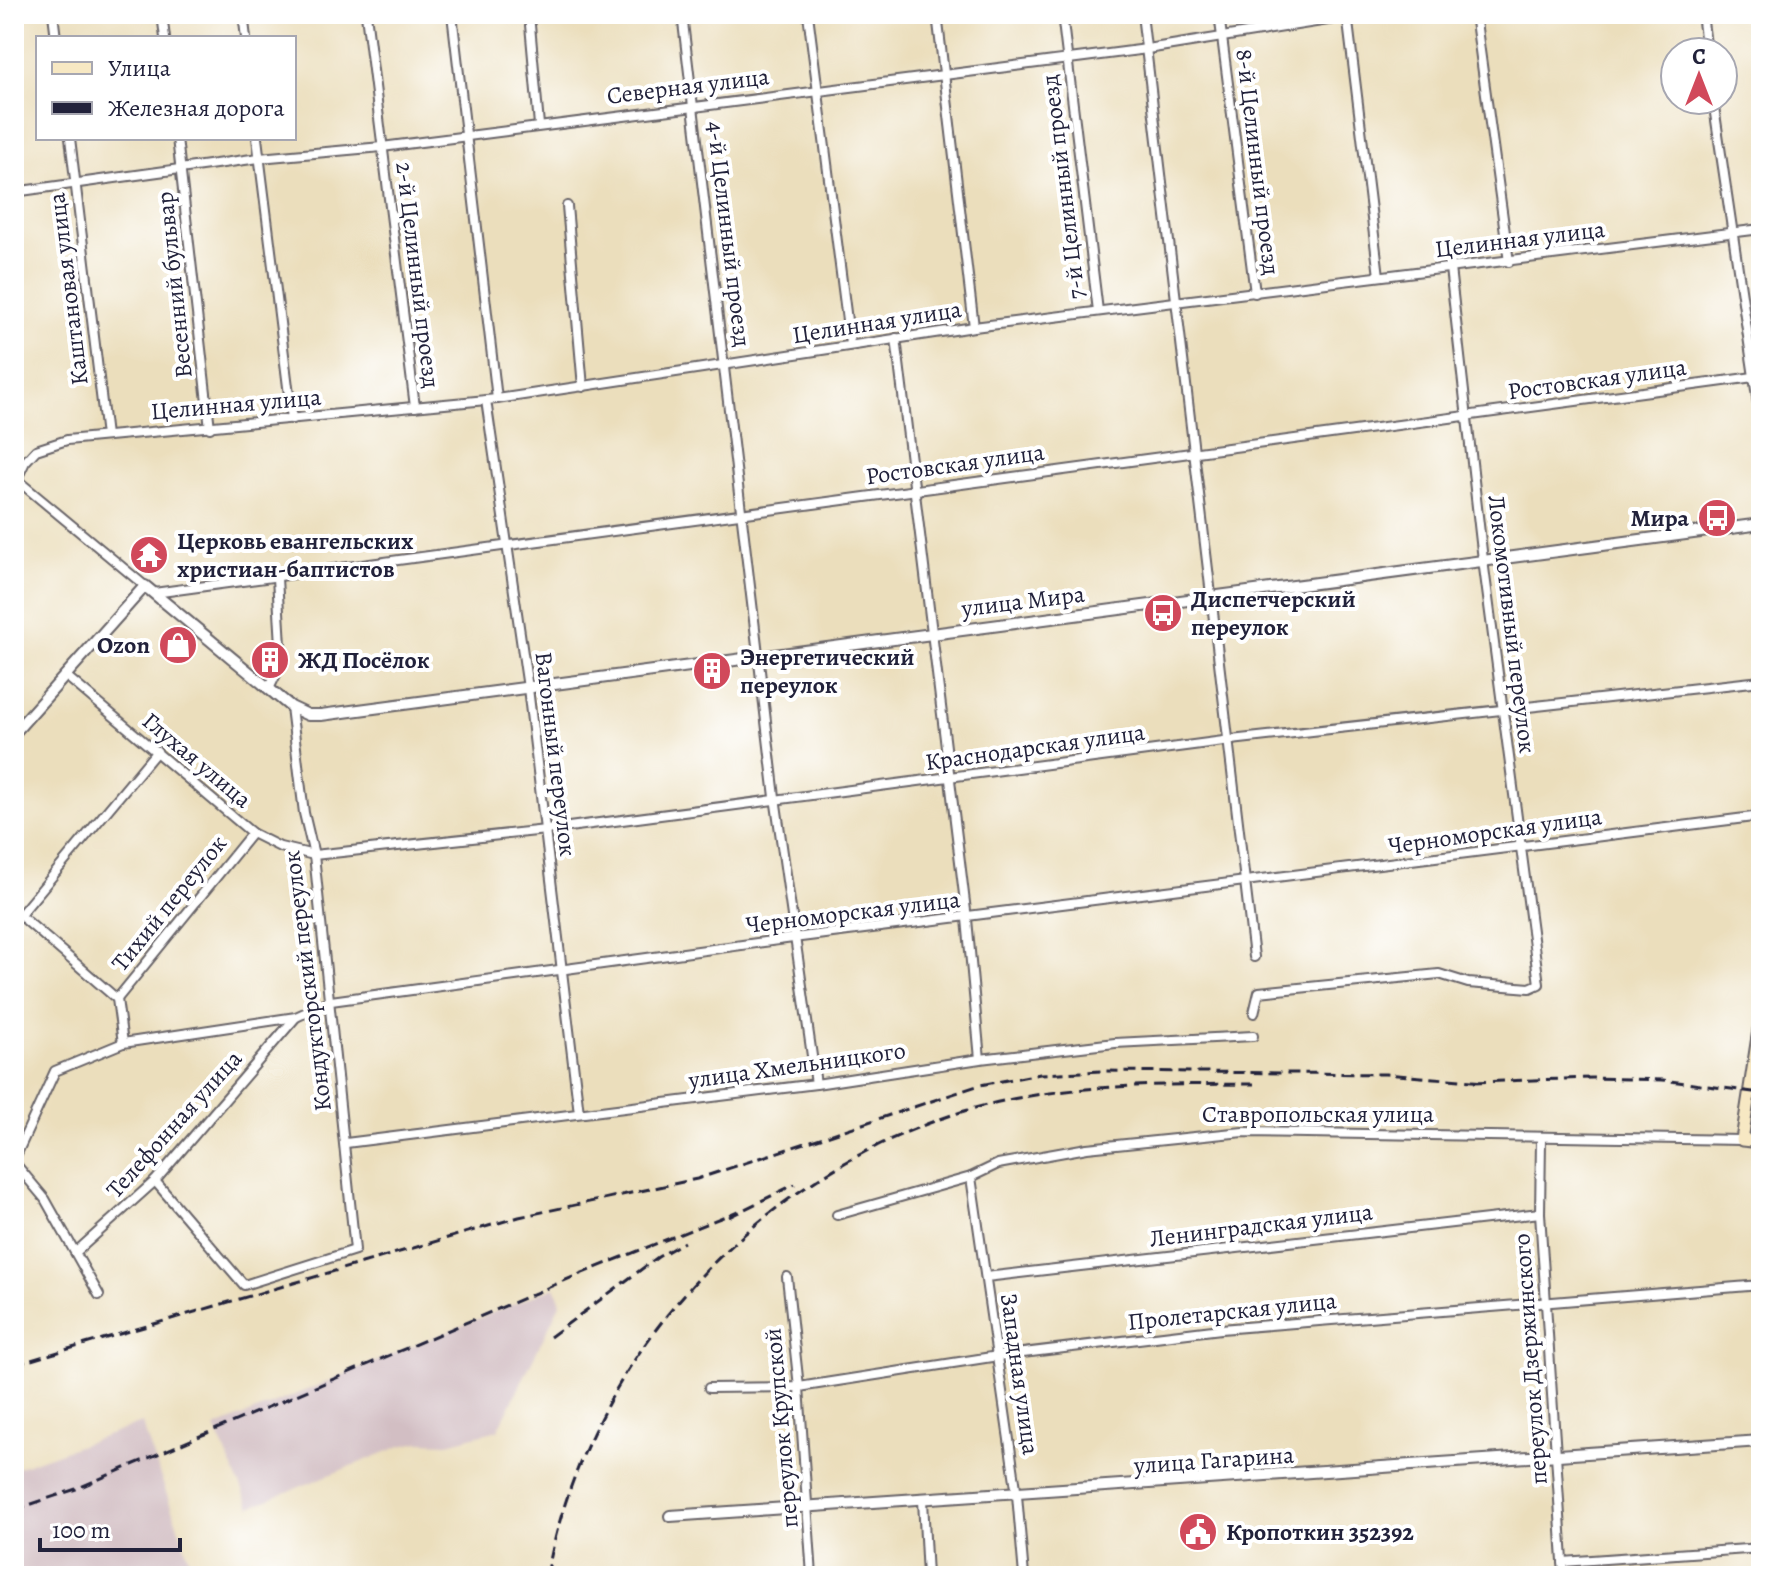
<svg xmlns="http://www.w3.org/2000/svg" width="1775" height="1590" viewBox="0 0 1775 1590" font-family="Alegreya,serif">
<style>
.industrial{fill:#d2bec3}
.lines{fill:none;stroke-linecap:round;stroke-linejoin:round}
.minor-casing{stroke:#686468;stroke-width:12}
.tertiary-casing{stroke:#686468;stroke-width:14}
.secondary-casing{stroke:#686468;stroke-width:15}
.minor{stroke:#fff;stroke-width:8}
.tertiary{stroke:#fff;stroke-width:10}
.secondary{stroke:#f7e8c3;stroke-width:11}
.rail{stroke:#22223b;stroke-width:3;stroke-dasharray:12 6;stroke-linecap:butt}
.labels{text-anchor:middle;stroke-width:8;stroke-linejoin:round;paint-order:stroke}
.street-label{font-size:24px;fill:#22223b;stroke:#fff}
.poi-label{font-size:24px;font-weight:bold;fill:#22223b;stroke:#fff;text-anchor:start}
</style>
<rect width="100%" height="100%" fill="#fff"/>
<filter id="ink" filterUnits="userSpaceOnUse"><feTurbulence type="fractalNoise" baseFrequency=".0125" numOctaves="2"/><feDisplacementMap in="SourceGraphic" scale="16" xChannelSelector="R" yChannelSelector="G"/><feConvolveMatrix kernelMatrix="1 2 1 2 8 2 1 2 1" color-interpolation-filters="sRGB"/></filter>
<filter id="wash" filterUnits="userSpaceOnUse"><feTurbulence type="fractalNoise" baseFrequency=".006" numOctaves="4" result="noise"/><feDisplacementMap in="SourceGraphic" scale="32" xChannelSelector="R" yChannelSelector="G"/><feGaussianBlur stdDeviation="1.8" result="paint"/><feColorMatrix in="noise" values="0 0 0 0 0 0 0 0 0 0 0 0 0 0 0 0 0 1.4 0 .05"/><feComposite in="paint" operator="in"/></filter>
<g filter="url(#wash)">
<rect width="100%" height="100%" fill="#ebdebc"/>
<g class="industrial">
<polygon points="555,1287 561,1302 498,1430 448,1443 419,1442 401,1446 250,1507 215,1428"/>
<polygon points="142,1423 195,1576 14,1576 14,1469"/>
</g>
</g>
<g filter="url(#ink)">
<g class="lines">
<g class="minor-casing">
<g id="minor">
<polyline points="53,14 56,38"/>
<polyline points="162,14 165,38"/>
<polyline points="243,14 246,38"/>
<polyline points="366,14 415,407"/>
<polyline points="452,14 497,399"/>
<polyline points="529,14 539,125"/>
<polyline points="682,14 775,797 816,1084"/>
<polyline points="808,14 850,344"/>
<polyline points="937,14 974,327"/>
<polyline points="1062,14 1098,311"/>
<polyline points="1142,14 1254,957"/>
<polyline points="1219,14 1255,293"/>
<polyline points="1347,14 1379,276"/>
<polyline points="1475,14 1509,262"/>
<polyline points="1702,14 1707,52"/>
<polyline points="1713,100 1761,424"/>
<polyline points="70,138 106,436"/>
<polyline points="177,138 210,428"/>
<polyline points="257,138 292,419"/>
<polyline points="14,192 259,158 382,147 1147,49 1366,14"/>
<polyline points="567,206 583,387"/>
<polyline points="896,338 967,919 980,1059"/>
<polyline points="486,400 528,688 579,1113"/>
<polyline points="16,479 145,586"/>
<polyline points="14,485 25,462 36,450 67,440 497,399 974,327 1761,229"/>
<polyline points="154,593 1761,376"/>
<polyline points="65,675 252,833 280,847 314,855 546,830 1231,740 1761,681"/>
<polyline points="269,689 282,662 277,578"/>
<polyline points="14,910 117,999 123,1043"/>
<polyline points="20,915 157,751"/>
<polyline points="117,999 252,833"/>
<polyline points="1254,1013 1259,992 1439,974 1468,983 1530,988 1539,984 1483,560 1450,268"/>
<polyline points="1541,1140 1540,1213 1564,1576"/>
<polyline points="346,1143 816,1084 980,1059 1115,1043 1253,1036"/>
<polyline points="14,1160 55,1071 123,1043 296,1017 331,1001 793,938 1761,816"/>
<polyline points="14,1162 45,1199 99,1295"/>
<polyline points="971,1177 1017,1495 1024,1576"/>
<polyline points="155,1181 244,1285 355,1250 314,855 304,813 291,707"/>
<polyline points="837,1215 971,1177 998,1164 1087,1148 1243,1132 1742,1140"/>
<polyline points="76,1252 155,1181 296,1017"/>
<polyline points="787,1277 799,1387 812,1576"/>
<polyline points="986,1277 1540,1213"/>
<polyline points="709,1388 799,1387 998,1356 1221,1329 1761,1285"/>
<polyline points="923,1500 927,1576"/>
<polyline points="1563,1562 1761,1548"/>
</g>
</g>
<g class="tertiary-casing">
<g id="tertiary">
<polyline points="14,733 145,586 291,707 308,715 321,715 1761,524"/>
<polyline points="670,1516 1761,1441"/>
</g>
</g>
<g class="secondary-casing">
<polyline id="secondary" points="1761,1017 1742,1140 1761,1142"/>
</g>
<use href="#minor" class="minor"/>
<use href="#tertiary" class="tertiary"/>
<use href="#secondary" class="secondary"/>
<g class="rail">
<polyline points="1474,1082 1592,1078 1663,1080 1761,1093"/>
<polyline points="729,1217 795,1184"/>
<polyline points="550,1337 658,1257 684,1242"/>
<polyline points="14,1365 519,1217 697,1179 980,1085 1040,1074 1103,1071 1385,1074 1484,1082"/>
<polyline points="14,1510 76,1489 580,1274 738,1211"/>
<path d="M547 1576C586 1360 752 1178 961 1112 1054 1083 1157 1085 1254 1084"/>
</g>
</g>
</g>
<defs>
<g id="bus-disc" transform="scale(2)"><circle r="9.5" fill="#d1495b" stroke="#fff"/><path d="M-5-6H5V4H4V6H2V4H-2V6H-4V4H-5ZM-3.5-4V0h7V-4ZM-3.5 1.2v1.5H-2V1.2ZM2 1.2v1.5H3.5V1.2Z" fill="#fff"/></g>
<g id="temple-disc" transform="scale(2)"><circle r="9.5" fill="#d1495b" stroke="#fff"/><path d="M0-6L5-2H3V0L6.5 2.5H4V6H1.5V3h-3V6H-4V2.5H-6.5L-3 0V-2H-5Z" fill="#fff"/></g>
<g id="shop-disc" transform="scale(2)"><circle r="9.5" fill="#d1495b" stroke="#fff"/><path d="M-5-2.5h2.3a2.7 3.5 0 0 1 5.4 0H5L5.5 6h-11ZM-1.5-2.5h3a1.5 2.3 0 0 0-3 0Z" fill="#fff"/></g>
<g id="building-disc" transform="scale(2)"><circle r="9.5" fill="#d1495b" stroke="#fff"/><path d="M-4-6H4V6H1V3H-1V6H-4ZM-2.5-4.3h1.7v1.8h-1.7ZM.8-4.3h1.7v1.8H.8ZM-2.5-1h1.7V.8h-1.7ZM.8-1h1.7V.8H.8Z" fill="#fff"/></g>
<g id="civic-disc" transform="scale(2)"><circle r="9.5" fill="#d1495b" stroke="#fff"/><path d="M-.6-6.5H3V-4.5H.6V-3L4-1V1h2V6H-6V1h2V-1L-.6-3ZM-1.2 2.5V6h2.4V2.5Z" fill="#fff"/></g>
</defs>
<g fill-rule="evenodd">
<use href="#bus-disc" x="1717" y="518"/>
<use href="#temple-disc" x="149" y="555"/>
<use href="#bus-disc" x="1163" y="613"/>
<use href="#shop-disc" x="178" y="645"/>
<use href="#building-disc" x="270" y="660"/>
<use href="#building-disc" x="712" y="671"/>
<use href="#civic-disc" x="1198" y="1532"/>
</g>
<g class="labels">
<g class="street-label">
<text transform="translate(688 86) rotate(-7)" y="8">Северная улица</text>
<text transform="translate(1258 162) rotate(83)" y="8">8-й Целинный проезд</text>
<text transform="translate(1063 187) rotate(-97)" y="8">7-й Целинный проезд</text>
<text transform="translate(729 234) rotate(83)" y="8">4-й Целинный проезд</text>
<text transform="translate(1520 239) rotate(-7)" y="8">Целинная улица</text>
<text transform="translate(418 275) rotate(83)" y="8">2-й Целинный проезд</text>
<text transform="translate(174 285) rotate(-96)" y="8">Весенний бульвар</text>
<text transform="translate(68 289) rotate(-97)" y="8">Каштановая улица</text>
<text transform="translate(877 322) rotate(-9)" y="8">Целинная улица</text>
<text transform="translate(1597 379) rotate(-8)" y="8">Ростовская улица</text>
<text transform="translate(236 404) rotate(-5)" y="8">Целинная улица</text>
<text transform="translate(955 464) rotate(-8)" y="8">Ростовская улица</text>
<text transform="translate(1023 601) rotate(-7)" y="8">улица Мира</text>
<text transform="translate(1512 624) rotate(83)" y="8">Локомотивный переулок</text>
<text transform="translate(1035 747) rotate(-8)" y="8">Краснодарская улица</text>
<text transform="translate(556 754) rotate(83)" y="8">Вагонный переулок</text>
<text transform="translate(197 760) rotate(40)" y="8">Глухая улица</text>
<text transform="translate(1495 831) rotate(-8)" y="8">Черноморская улица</text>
<text transform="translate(169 903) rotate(-51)" y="8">Тихий переулок</text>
<text transform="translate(853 912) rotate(-7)" y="8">Черноморская улица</text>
<text transform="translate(307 981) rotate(-97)" y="8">Кондукторский переулок</text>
<text transform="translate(797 1065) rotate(-8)" y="8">улица Хмельницкого</text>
<text x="1318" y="1122">Ставропольская улица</text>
<text transform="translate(174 1124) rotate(-48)" y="8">Телефонная улица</text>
<text transform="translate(1261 1225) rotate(-7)" y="8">Ленинградская улица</text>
<text transform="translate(1232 1311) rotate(-6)" y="8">Пролетарская улица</text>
<text transform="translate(1530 1359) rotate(-94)" y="8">переулок Дзержинского</text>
<text transform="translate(1020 1374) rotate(82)" y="8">Западная улица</text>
<text transform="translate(781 1428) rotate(-95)" y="8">переулок Крупской</text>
<text transform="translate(1214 1460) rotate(-4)" y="8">улица Гагарина</text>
</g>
<g class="poi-label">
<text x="1689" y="526" text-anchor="end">Мира</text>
<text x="177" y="549">Церковь евангельских<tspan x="177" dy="28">христиан-баптистов</tspan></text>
<text x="1191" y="607">Диспетчерский<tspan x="1191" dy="28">переулок</tspan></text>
<text x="150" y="653" text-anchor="end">Ozon</text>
<text x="740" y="665">Энергетический<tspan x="740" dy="28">переулок</tspan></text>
<text x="298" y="668">ЖД Посёлок</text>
<text x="1226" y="1540">Кропоткин 352392</text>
</g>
</g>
<rect width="1775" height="1590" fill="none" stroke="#fff" stroke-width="48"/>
<rect x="36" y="36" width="260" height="104" fill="#ffffff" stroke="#a7a7b1" stroke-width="2"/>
<rect x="52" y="62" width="40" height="12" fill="#f7e8c3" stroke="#a7a7b1" stroke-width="2"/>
<text x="108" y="76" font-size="24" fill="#22223b">Улица</text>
<rect x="52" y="102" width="40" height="12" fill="#22223b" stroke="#a7a7b1" stroke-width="2"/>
<text x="108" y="116" font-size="24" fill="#22223b">Железная дорога</text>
<g transform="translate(1699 76)"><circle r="38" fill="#ffffff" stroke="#a7a7b1" stroke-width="2"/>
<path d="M0-6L14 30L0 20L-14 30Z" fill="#d1495b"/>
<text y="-12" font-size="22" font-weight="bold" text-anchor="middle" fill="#22223b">С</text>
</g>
<path d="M40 1538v12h140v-12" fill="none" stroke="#22223b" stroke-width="4"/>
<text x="52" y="1538" font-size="24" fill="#22223b" stroke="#ffffff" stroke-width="6" paint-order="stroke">100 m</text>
</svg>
